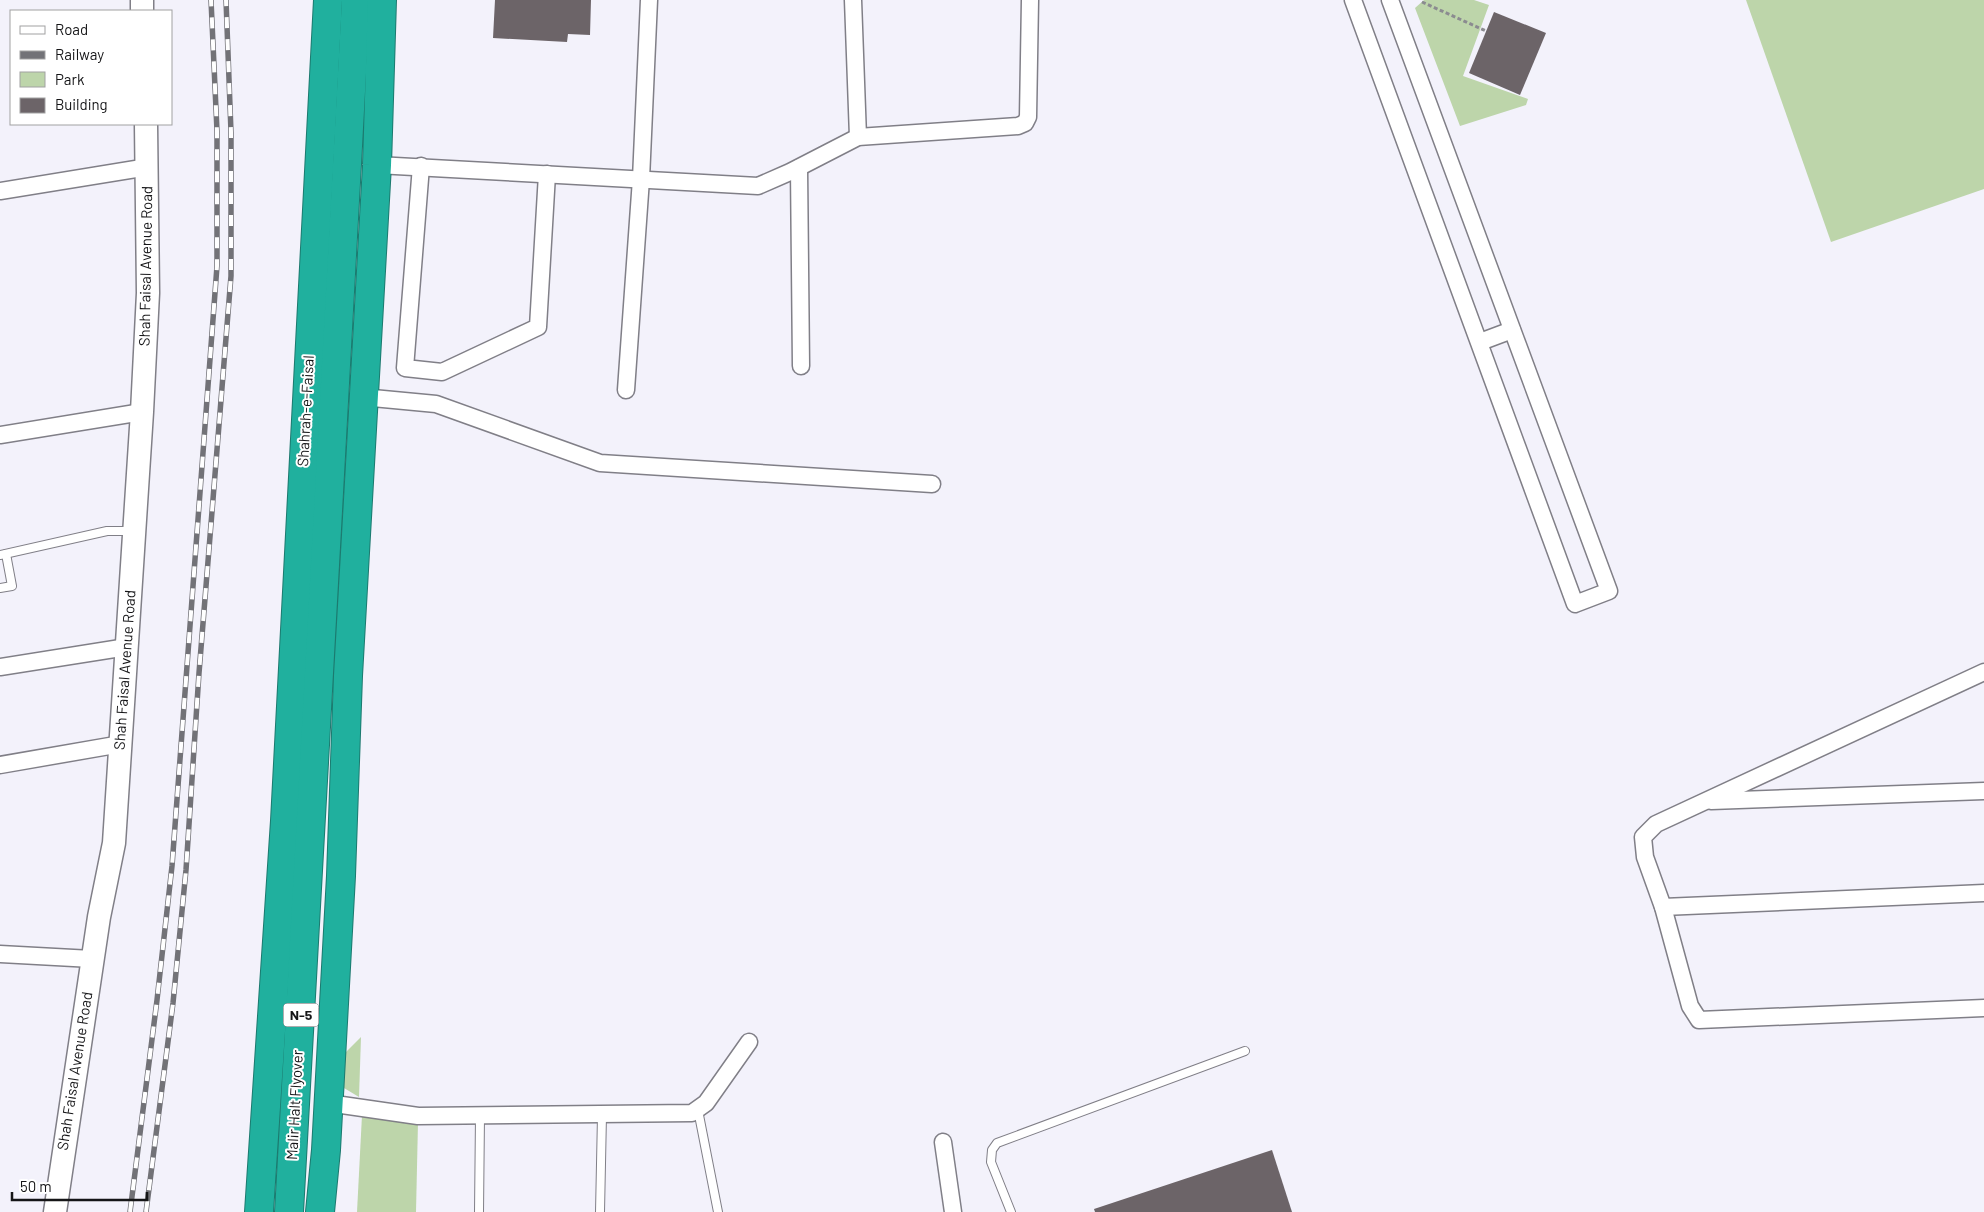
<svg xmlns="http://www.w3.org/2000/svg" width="1984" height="1212" viewBox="0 0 1984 1212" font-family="Barlow,sans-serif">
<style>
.green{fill:#bdd5aa}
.building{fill:#6c6468}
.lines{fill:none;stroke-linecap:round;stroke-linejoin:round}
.lane-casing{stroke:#807f87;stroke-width:10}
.street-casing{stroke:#807f87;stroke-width:19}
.secondary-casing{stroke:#807f87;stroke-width:25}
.highway-casing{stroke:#1c7a6f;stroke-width:30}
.path{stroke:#8b8b90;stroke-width:3;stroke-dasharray:4 2.5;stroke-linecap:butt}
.lane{stroke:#fff;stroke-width:8}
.street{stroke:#fff;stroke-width:16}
.secondary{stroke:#fff;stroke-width:22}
.highway{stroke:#20b09e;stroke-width:28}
.rail-casing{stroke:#727277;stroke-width:5.5}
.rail{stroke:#fff;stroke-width:4;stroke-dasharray:11;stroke-linecap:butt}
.labels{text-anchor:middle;stroke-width:4;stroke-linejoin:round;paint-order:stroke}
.shield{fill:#fff;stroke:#5b5b5d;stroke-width:1}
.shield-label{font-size:14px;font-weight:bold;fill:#151517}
.street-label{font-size:15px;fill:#151517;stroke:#fff}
</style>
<rect width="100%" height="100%" fill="#f3f2fb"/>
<g class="green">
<polygon points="1424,0 1474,0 1489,5 1463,76 1528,99 1526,105 1460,126 1415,8"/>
<polygon points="1746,0 1984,0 1984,189 1831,242"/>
<polygon points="361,1037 359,1097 339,1085 341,1057"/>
<polygon points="362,1115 418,1122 416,1212 357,1212"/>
</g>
<g class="building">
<polygon points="495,0 591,0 590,35 568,34 567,42 493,38"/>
<polygon points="1494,12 1546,33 1520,95 1469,73"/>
<polygon points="1272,1150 1292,1212 1095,1212 1094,1209"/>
</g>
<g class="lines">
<g class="lane-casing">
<g id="lane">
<polyline points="0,555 107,531 132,531"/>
<polyline points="0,588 12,586 6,554"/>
<polyline points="698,1110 718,1212"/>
<polyline points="479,1212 480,1116"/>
<polyline points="600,1212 602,1115"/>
<polyline points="1011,1212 991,1162 992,1150 997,1143 1245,1051"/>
</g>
</g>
<g class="street-casing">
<g id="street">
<polyline points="853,0 858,137"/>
<polyline points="1353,0 1575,604 1609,591 1390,0"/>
<polyline points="377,165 758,186 790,172 858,137 1018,126 1025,123 1028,117 1030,0"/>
<polyline points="421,166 405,368 442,372 538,327 547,174"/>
<polyline points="799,168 801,366"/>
<polyline points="0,191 148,167"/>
<polyline points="1480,342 1512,330"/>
<polyline points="626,390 641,179 649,0"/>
<polyline points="362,397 436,404 600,463 932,484"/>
<polyline points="0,435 142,412"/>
<polyline points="0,667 127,647"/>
<polyline points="1984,672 1656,824 1643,837 1645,857 1663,907 1690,1006 1699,1020 1984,1008"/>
<polyline points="0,765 121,744"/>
<polyline points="1711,801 1984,791"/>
<polyline points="1663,907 1984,893"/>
<polyline points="0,954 92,959"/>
<polyline points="328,1103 418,1116 692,1113 706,1103 749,1042"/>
<polyline points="943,1142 953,1212"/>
</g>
</g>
<g class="secondary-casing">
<g id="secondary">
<polyline points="142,0 142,11"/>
<polyline points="55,1212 99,917 114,843 142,412 148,293 146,124"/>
</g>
</g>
<g class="highway-casing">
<g id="highway">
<polyline points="259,1212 285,821 328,0"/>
<path d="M289 1212C313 808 333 404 356 0"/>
<polyline points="320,1212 326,1150 341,876 348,676 377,165 382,0"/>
</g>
</g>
<polyline class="path" points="1422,2 1486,31"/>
<use href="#lane" class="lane"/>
<use href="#street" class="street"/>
<use href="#secondary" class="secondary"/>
<use href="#highway" class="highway"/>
<g class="rail-casing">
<g id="rail">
<polyline points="130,1212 157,1000 172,866 217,266 217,131 211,0"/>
<polyline points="146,1212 173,1003 186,870 199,673 231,276 231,132 226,0"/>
</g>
</g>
<use href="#rail" class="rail"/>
</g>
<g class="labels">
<rect class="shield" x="283.5" y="1003.5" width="35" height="23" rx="4"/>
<g class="shield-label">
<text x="301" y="1020">N-5</text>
</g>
<g class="street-label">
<text transform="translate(146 266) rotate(-89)" y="5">Shah Faisal Avenue Road</text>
<text transform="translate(306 411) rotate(-87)" y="5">Shahrah-e-Faisal</text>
<text transform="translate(125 670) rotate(-86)" y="5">Shah Faisal Avenue Road</text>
<text transform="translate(75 1071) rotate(-81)" y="5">Shah Faisal Avenue Road</text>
<text transform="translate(295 1105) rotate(-87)" y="5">Malir Halt Flyover</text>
</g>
</g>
<rect x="10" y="10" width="162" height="115" fill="#ffffff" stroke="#a1a1a2"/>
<rect x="20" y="26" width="25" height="8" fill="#ffffff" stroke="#a1a1a2"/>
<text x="55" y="35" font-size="15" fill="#151517">Road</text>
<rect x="20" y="51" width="25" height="8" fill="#727277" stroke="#a1a1a2"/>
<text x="55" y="60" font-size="15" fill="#151517">Railway</text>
<rect x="20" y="72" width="25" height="15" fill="#bdd5aa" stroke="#a1a1a2"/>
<text x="55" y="85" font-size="15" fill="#151517">Park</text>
<rect x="20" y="98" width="25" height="15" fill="#6c6468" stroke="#a1a1a2"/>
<text x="55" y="110" font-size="15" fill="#151517">Building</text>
<path d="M12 1192v8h135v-8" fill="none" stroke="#151517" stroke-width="2.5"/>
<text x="20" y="1192" font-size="15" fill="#151517" stroke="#ffffff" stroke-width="4" paint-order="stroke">50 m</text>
</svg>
